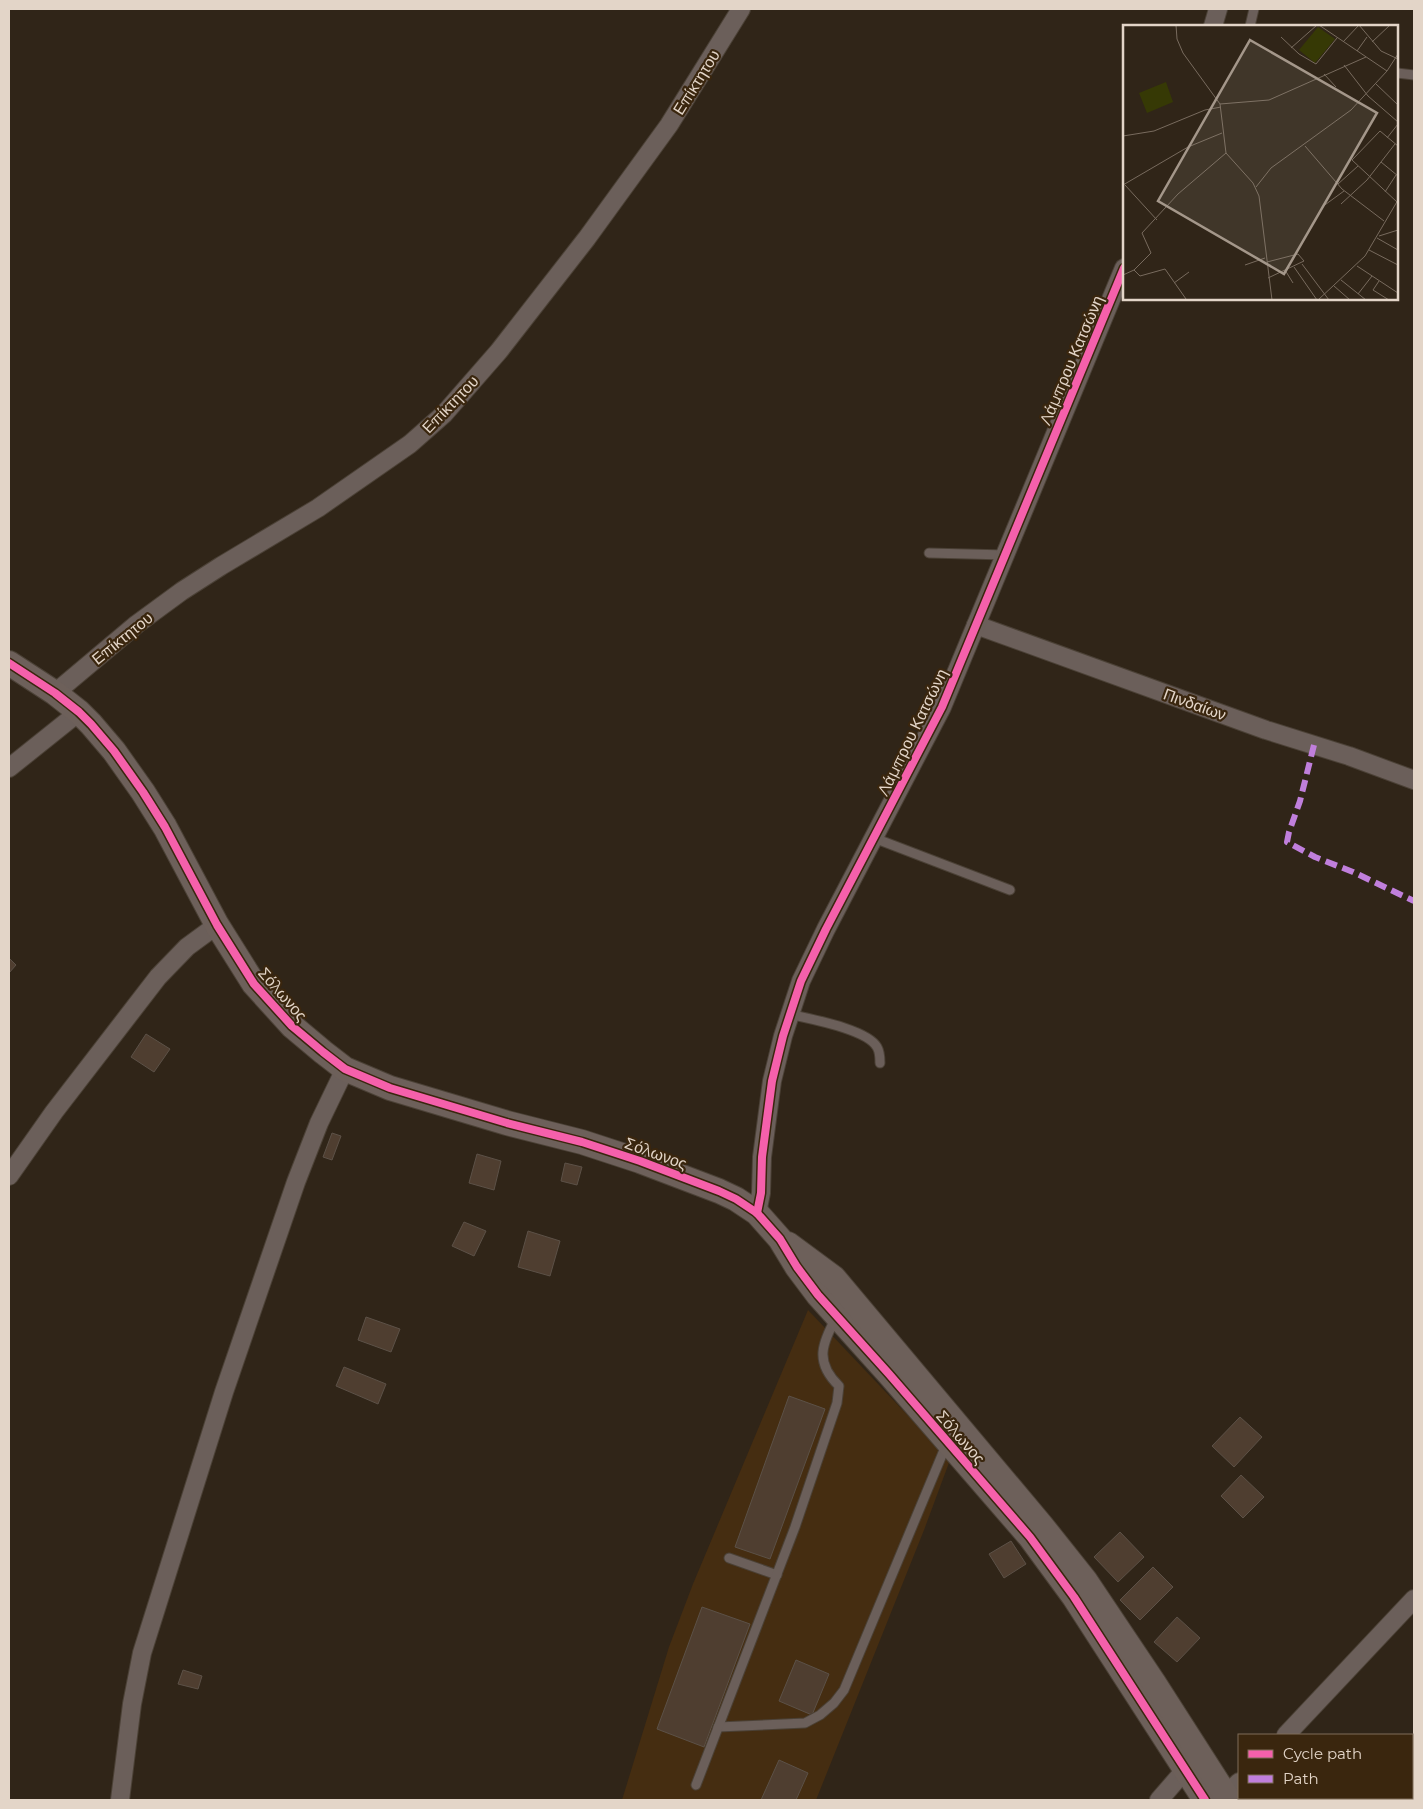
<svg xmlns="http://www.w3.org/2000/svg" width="1423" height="1809" viewBox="0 0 1423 1809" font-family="Montserrat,sans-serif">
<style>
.built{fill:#452d11}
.building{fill:#4f3e30;stroke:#5c5147}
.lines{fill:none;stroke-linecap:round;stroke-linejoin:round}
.lane-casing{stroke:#4b4136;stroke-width:11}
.street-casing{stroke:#4b4136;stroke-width:20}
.secondary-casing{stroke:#4b4136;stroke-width:26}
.lane{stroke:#6b5f5a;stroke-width:9}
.street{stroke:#6b5f5a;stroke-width:18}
.secondary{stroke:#6d605a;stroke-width:24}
.quiet{stroke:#c07fdc;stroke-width:6;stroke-dasharray:12 6;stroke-linecap:butt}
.cycleway-casing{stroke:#3a260e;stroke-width:11}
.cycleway{stroke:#f560ab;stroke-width:8}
.labels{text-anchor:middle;stroke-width:4.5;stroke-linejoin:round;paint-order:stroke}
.street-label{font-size:16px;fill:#e3d5c8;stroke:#3a260e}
.inset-road{fill:none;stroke:#786b5e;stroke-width:1}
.view{fill:#a4978a;fill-opacity:0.15;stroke:#a4978a;stroke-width:2.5}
.inset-edge{fill:none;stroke:#e3d5c8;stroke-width:2.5}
</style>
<rect width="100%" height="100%" fill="#302518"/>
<polygon class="built" points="808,1310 950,1460 924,1530 816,1800 622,1800 669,1647 693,1584"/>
<g class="building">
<polygon points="9,958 16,965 9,973"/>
<polygon points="146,1034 170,1049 154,1072 131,1057"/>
<polygon points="332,1133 341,1136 332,1160 323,1157"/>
<polygon points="477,1154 501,1161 494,1190 469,1183"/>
<polygon points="565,1163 582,1167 577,1185 561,1181"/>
<polygon points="464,1222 486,1231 474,1256 452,1246"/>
<polygon points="528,1231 560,1241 550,1276 518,1267"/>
<polygon points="366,1317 400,1329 391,1352 358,1340"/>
<polygon points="344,1367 386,1384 378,1404 336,1386"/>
<polygon points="789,1396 825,1409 770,1559 735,1547"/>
<polygon points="1240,1417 1262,1437 1234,1467 1212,1446"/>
<polygon points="1241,1475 1264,1497 1243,1518 1221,1496"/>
<polygon points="1120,1532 1144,1557 1118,1582 1094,1557"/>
<polygon points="1011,1541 1026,1564 1004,1578 989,1554"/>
<polygon points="1153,1567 1173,1587 1140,1620 1120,1600"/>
<polygon points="702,1607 750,1624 704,1747 657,1729"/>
<polygon points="1177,1617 1200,1638 1177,1662 1154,1642"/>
<polygon points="796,1660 829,1674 812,1715 779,1701"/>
<polygon points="183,1670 202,1676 198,1689 178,1684"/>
<polygon points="779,1760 808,1773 796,1800 761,1800"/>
</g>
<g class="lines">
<g class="lane-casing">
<g id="lane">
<polyline points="1250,26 1254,9"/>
<polyline points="1397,73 1414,75"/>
<polyline points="929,553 1006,555"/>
<polyline points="874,838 1010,890"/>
<path d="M789 1014C810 1019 867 1029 877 1047 880 1052 880 1057 880 1063"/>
<polyline points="729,1558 777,1575"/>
<polyline points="718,1727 805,1723 820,1715 834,1703 844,1690 947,1443"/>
<path d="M696 1785 795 1527 837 1403 839 1386C814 1362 822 1343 837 1316"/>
</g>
</g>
<g class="street-casing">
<g id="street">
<polyline points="1213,26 1218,9"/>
<polyline points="976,625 1266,730 1349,756 1414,780"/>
<polyline points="55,693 137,624 182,591 221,566 318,508 410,444 444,414 499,351 587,238 669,125 741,9"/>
<polyline points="9,768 79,712"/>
<polyline points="9,1176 54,1112 158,977 187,947 217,925"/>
<polyline points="757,1213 761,1193 762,1157 772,1081 783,1036 801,981 826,929 942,707 1124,268"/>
<polyline points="1286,1735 1414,1599"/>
<polyline points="1412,1782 1414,1778"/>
<polyline points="1226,1795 1239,1782"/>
<polyline points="120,1800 132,1704 142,1653 224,1392 296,1182 319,1123 345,1069"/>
<polyline points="1159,1800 1185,1770"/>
<polyline points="1398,1800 1400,1798"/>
</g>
</g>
<g class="secondary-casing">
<g id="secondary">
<polyline points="9,663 55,693 79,712 91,724 114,751 143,792 165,827 217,925 254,984 292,1026 323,1052 345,1069 390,1088 507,1123 582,1142 640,1161 719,1191 736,1199 757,1213 780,1239 797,1267 818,1295 889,1374 1030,1537 1074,1597 1205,1800"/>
<polyline points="788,1244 834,1278 1042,1526 1085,1580 1154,1683 1229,1800"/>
</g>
</g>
<use href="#lane" class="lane"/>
<use href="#street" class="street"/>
<use href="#secondary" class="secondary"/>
<polyline class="quiet" points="1314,745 1300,801 1289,832 1287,842 1315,857 1353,872 1414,901"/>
<g class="cycleway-casing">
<g id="cycleway">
<polyline points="9,663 55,693 79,712 91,724 114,751 143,792 165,827 217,925 254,984 292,1026 323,1052 345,1069 390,1088 507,1123 582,1142 640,1161 719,1191 736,1199 757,1213 780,1239 797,1267 818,1295 889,1374 1030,1537 1074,1597 1205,1800"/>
<polyline points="757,1213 761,1193 762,1157 772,1081 783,1036 801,981 826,929 942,707 1124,268"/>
</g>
</g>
<use href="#cycleway" class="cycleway"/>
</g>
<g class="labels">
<g class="street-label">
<text transform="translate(696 82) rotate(-58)" y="6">Επίκτητου</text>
<text transform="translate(1071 360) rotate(-67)" y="6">Λάμπρου Κατσώνη</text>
<text transform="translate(450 404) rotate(-46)" y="6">Επίκτητου</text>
<text transform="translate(122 638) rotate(-39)" y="6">Επίκτητου</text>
<text transform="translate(1195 704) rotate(20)" y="6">Πινδαίων</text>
<text transform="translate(912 732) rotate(-64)" y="6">Λάμπρου Κατσώνη</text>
<text transform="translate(283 994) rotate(49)" y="6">Σόλωνος</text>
<text transform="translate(656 1153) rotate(20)" y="6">Σόλωνος</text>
<text transform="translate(961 1437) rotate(49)" y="6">Σόλωνος</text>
</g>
</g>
<g transform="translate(1123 25)">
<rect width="275" height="275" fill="#302518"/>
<path d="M195 2 212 14 192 38 176 25ZM43 57 50 77 24 88 16 68Z" fill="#363905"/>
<path class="inset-road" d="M53 0 54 14 60 28 97 79 103 128 130 158 136 171 149 275M196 0 264 46M236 0 258 26 275 34M158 12 176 29 193 39 214 13M220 17 236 0M249 17 267 0M168 23 194 0M234 26 244 12M221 40 245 71 275 97M201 49 213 62M253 59 275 80M97 79 146 75 243 32M0 111 31 106 82 85 98 82M264 113 275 99M182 121 219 164 261 196M258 137 275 151M215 159 235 141M0 160 65 122 99 108M2 160 34 195M133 162 148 143 228 85 264 46 275 29M262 167 273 150M274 177 229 135 257 106 275 121M218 179 244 155 272 119M199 182 221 166M256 211 275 205M254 213 275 225M246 225 275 240M144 237 175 229 181 236 145 253M179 239 206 275M122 240 142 233M234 241 275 268M171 242 194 275M11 245 17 251 42 244 63 274M162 245 170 258M0 250 11 245 28 228 19 208 55 169 103 128M218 255 243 275M256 256 250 265 266 275M51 258 66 247M211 261 227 275M235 269 249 251M195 275 242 231 275 175"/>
<path class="view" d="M127 15 254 88 161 249 35 176Z"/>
<rect width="275" height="275" class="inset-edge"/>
</g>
<rect width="1423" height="1809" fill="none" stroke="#e3d5c8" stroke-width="20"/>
<rect x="1238" y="1734" width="175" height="65" fill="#3a260e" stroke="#7e6c58"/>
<rect x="1248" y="1750" width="25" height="8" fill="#f560ab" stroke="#7e6c58"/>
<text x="1283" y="1759" font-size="15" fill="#e3d5c8">Cycle path</text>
<rect x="1248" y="1775" width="25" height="8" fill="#c07fdc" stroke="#7e6c58"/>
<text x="1283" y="1784" font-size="15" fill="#e3d5c8">Path</text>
</svg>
